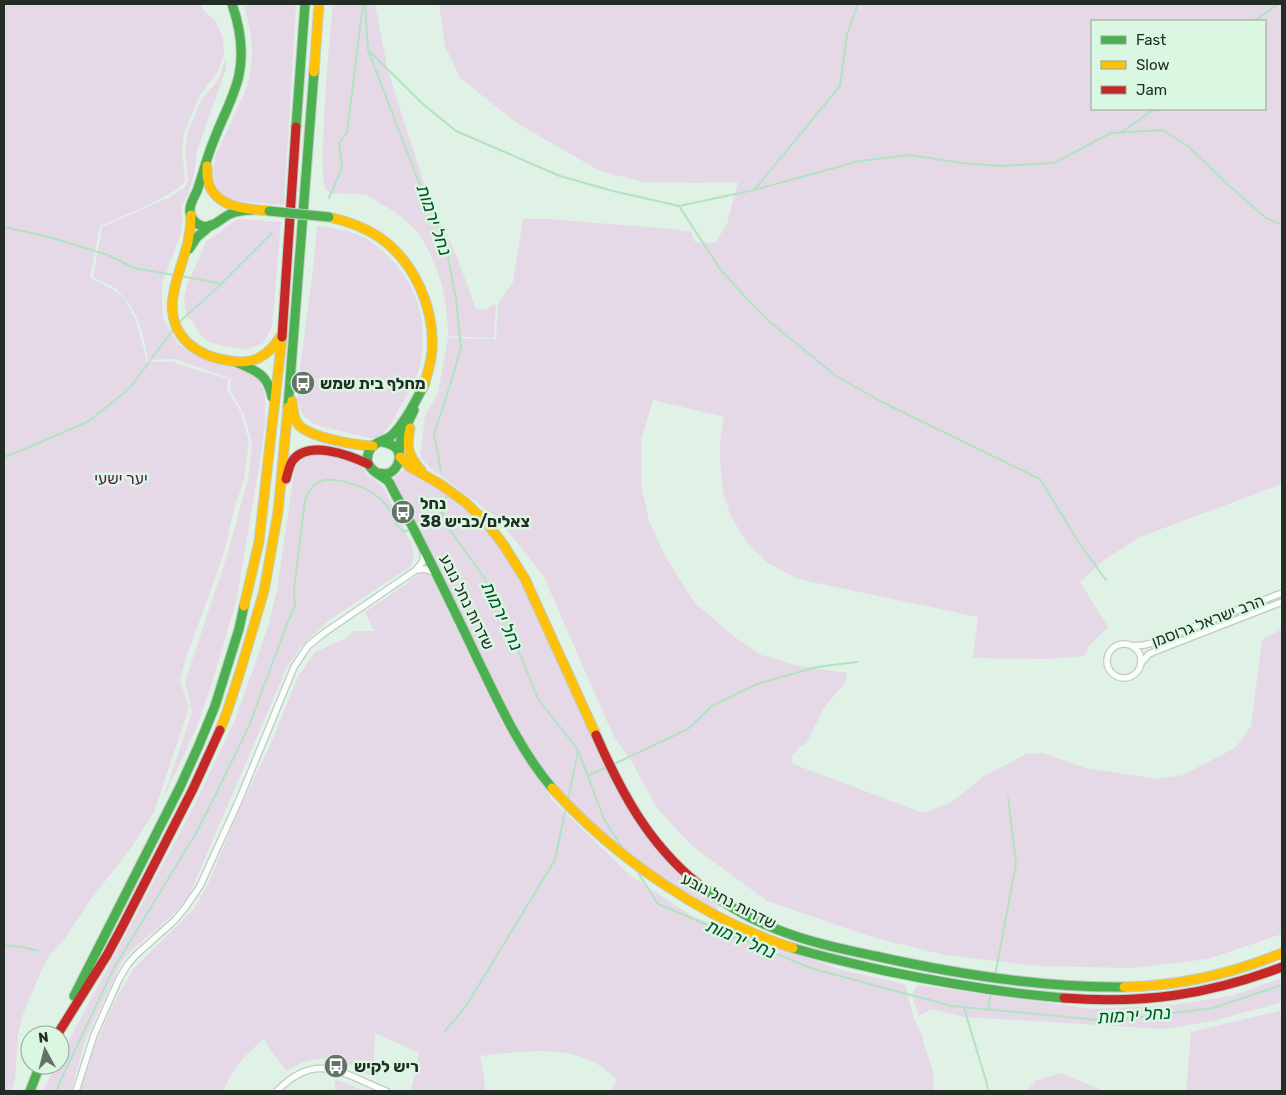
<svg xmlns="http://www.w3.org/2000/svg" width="1286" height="1095" font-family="Rubik,'Noto Sans Hebrew',sans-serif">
	<rect width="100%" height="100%" fill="#e0f1e5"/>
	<g fill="#e6d9e7" fill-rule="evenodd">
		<path d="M 4,4 L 201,4 L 205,12 L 216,21 L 223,39 L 224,55 L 217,73 L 200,95 L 185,130 L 182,148 L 185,181 C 177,195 118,218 100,226 L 90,278 L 114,290 L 124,298 L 117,289 L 93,277 L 102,227 L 170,197 L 184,188 L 188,182 L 185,150 L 187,135 L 201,100 L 218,80 L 226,59 L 226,69 L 197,151 L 194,174 L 188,194 L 181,208 L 183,218 L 181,233 L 162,283 L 162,296 L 163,318 L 178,344 L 192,353 L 217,364 L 247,371 L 258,376 L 265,394 L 265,422 L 261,456 L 236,602 L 212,683 L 196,729 L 163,799 L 192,712 L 185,681 L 227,556 L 248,479 L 252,443 L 244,415 L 230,389 L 231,379 L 175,359 L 148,360 C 144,339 140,315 124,298 L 136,321 L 147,362 L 174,362 L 180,365 L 228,379 L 227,389 L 241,413 L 249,442 L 244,479 L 235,506 L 223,556 L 185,661 L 180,680 L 189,708 L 154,812 L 133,845 L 89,902 L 63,941 L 48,957 L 41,971 L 22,1017 L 18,1034 L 15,1078 L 12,1091 L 4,1091 Z"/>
		<path d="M 243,4 L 296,4 L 284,205 L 227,200 L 218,192 L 215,182 L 213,170 L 216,155 L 248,85 L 252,57 L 251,35 L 246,12 Z"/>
		<path d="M 333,4 L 375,4 L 388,71 L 429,199 L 456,254 L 476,309 L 486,310 L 496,303 L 494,338 L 448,336 C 448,301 439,264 420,236 C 413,225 396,212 385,206 C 379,203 372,197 366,195 C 356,192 332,197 325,189 C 318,179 330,26 333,4 Z"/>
		<path d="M 439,4 L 1282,4 L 1282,484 L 1140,537 L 1104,560 L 1080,582 L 1108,627 L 1089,646 L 1084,656 L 1049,659 L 973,658 L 978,617 L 798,579 L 768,563 L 748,544 L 731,517 L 723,493 L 720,461 L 720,442 L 724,417 L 653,400 L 641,440 L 641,484 L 649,521 L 666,558 L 695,603 L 736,638 L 761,655 L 799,666 L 847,673 L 845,683 L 825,706 L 807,742 L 798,749 L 792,756 L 793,764 L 923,813 L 952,802 L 984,776 L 1026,754 L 1042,753 L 1085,768 L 1158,779 L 1183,775 L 1235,748 L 1251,726 L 1262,640 L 1282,629 L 1282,934 L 1208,959 L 1131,968 L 1038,966 L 945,955 L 875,938 L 767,901 L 691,845 L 657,808 L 633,764 L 613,735 L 543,575 L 496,517 L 431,469 L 420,457 L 425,416 L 438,393 L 448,338 L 496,339 L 498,304 L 513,282 L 523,219 L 548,219 L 671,229 L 691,232 L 695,242 L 715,243 L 727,224 L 738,182 L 696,183 L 643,182 L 598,170 L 517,123 L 460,78 L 445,46 ZM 1092,21 L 1265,21 L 1265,109 L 1092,109 Z"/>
		<path d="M 239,219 L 281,222 L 272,327 L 263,343 L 245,350 L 219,345 L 209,342 L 199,333 L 192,320 L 187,319 L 184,298 L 187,285 L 207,240 L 219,233 L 232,222 Z"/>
		<path d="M 317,226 C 332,227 347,230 361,236 C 368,239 374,244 380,249 C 415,276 430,322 420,365 C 416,381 408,395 399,409 C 393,419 387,435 375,438 C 368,439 330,428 320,426 C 298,418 297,405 298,384 L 314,261 Z"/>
		<path d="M 308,454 L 345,458 L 363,468 L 367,475 L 378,482 L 384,489 L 412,545 L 414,557 L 411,566 L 328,621 L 300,648 L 287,667 L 188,898 L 167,920 L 131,951 L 122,962 L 86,1038 L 71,1091 L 43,1091 L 56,1065 L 60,1065 L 60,1057 L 194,806 L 235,720 L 269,624 L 277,590 L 294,473 L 298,464 Z"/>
		<path d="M 407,467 L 445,490 L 483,524 L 512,560 L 622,800 L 639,826 L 692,885 L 720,906 L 717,907 L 718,911 L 659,877 L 598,828 L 573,805 L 557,787 L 535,757 L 512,718 L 440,571 L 391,481 Z"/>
		<path d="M 419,573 L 428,574 L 431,577 L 505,728 L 553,801 L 630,875 L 693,917 L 842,970 L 905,984 L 914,1019 L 920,1030 L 933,1072 L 934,1091 L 611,1091 L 617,1079 C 612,1075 607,1071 602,1067 C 567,1043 519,1052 480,1056 L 484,1073 L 485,1091 L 414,1091 L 411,1090 L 416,1069 L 419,1053 L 375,1033 L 373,1077 C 362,1071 349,1063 337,1060 C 320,1056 301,1061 287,1071 L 272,1052 L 264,1039 C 244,1055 234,1068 223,1091 L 80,1091 L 92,1053 L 114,1002 L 134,968 L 194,909 L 208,884 L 240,808 L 273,739 L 297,678 L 315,652 L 345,639 L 353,631 L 374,631 L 365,612 L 406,584 Z"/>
		<path d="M 1282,978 L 1282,1002 L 1213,1021 L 1164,1029 L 964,1017 L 931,1009 L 919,1016 L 912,996 L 917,985 L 1093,1009 L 1172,1005 L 1231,996 Z"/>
		<path d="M 1282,1010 L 1282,1091 L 1186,1091 L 1191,1032 Z"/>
		<path d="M 1061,1073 L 1102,1090 L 1104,1091 L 1026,1091 L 1037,1080 Z"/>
		<path d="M 335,1080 L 344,1082 L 363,1091 L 335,1091 Z"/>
	</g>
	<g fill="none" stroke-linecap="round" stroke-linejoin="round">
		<g stroke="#b0e4c1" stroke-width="2">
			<path d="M 365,4 L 368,50 L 416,175 L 445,241 L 456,299 L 461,347 L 451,382 L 434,434 L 441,471"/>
			<path d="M 1254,21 L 1278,4"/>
			<path d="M 368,50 L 424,105 L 456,131 L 560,176 L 613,191 L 679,206 L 754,190 L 859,161 L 910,155 L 962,163 L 1000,166 L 1054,163 L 1111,133 L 1162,130 L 1188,146 L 1225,182 L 1266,218 L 1282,225"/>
			<path d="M 1120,133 L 1155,109"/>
			<path d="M 755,189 L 840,86 L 847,35 L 858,4"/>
			<path d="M 329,198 L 342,168 L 339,143 L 347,133 L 363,4"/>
			<path d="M 679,206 L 720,269 L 747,299 L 770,322 L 836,376 L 882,402 L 1040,479 L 1079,543 L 1106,580"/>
			<path d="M 4,227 L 49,237 L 108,255 L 134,268 L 174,275"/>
			<path d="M 181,276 L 222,284"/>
			<path d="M 179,322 L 216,289 L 272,233"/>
			<path d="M 4,457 L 34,445 L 89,421 L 129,389 L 173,330"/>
			<path d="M 446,497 L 442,519 L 483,576 L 501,607 L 538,699 L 578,750 L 604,819 L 623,849"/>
			<path d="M 419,526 L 443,512"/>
			<path d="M 612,765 L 688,729 L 712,706 L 757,684 L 817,667 L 857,662"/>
			<path d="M 589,775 L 607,767"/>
			<path d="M 568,800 L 578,751"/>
			<path d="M 635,868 L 658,904 L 810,968 L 952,1006 L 1109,1021 L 1213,1008 L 1282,985"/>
			<path d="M 4,945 L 22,947 L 38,951"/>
			<path d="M 995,976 L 1016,864 L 1008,798"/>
			<path d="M 964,1008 L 987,1084 L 988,1091"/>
			<path d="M 988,1010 L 991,993"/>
			<path d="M 445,1031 L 466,1006 L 555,860 L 566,807"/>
			<path d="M 57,1091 L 58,1086 L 114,968 L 196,833 L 214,798 L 249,726 L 287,624 L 295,606 L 294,590 L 305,500 C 308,493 311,486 319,482 C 334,475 366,487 378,497 C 383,501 388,506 391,512 C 395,520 397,531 407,531"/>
		</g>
		<g stroke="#bfccc3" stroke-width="8">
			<g id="street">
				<path d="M 416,570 L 425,569 L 435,573"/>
				<circle cx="1124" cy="661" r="17"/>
				<path d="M 1132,646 L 1144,645 L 1152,643 L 1282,593"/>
				<path d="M 1141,663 L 1149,654 L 1156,651 L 1282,602"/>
				<path d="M 76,1091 L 94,1035 L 119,979 L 128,964 L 136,955 L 175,920 L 185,908 L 200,886 L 240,798 L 294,667 L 308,646 L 324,633 L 416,570 L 423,561 L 424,550"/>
				<path d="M 277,1091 C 316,1050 343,1074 386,1091"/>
			</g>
		</g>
		<g stroke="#bfccc3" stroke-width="11">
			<g id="fast">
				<path d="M 232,4 C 240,27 244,51 239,75 C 234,98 222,118 214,140 C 207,156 203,174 197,191 C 194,197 189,205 190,212 C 191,219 196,224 202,226 C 213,229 221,218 230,214 C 237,211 244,210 252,210"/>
				<path d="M 296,127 L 305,4"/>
				<path d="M 189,249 L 197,237 L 211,225"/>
				<path d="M 238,363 C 257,371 268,375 272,397"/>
				<path d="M 425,383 C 417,399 404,425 391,436 C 385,441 376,441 371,448 C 368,452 367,458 368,463 C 372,473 382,475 388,481 C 389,482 392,487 392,488 C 422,543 449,599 476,656 C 498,701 519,749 552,788"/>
				<path d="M 288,407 L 314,72"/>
				<path d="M 399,452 L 401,437 L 414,410"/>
				<path d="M 377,473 C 380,473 382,474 385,474 C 396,473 403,459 397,449 C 393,444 388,443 383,442"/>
				<path d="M 697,883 C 721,902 747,918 776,929 C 808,942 842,949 875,956 C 956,974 1041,988 1124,987"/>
				<path d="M 793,948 C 823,957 854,964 886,971 C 944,983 1004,993 1064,998"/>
				<path d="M 74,996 L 180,787 L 199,745 L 215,706 L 239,629 L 244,606"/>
				<path d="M 30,1091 L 40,1065"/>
			</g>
		</g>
		<g stroke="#bfccc3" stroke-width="11">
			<g id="slow">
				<path d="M 314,72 L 319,4"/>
				<path d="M 207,166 C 207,174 207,182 211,189 C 222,209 250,209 269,211"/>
				<path d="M 191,215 C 191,224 190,233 188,242 C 180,275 157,314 188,343 C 199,353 215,359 230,361 C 254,365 268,356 281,336"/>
				<path d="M 329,217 C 347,221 364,227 379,237 C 414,261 435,308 432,351 C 431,364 427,376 423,388"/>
				<path d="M 292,401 C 293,408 293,418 298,424 C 309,438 356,445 373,446"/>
				<path d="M 410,428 C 406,447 408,456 421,470"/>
				<path d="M 400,457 L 410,467 L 440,484 L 465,502 L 485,521 L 503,544 L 525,579 L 596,735"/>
				<path d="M 244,606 L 259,542 L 282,337"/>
				<path d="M 220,730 L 227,712 L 240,672 L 264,591 L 278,512 L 288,407"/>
				<path d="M 552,788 C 613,856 704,920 793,948"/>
				<path d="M 1124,987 C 1179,986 1231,974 1282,953"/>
			</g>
		</g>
		<g stroke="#bfccc3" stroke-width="11">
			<g id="jam">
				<path d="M 282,337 L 296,127"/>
				<path d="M 286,479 C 288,473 289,465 293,460 C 309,440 349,455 368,464"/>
				<path d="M 596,735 C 621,792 648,843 697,883"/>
				<path d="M 1064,998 C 1143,1004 1208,995 1282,967"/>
				<path d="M 57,1035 L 107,955 L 122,927 L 193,789 L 220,730"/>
			</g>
		</g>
		<use href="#street" stroke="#fafdfb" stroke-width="5.5"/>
		<use href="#fast" stroke="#4caf50" stroke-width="9"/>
		<use href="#slow" stroke="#ffc107" stroke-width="9"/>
		<use href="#jam" stroke="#c62828" stroke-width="9"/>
		<g stroke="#bfccc3" stroke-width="11" stroke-linecap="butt">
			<path id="fast-bridge" d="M 269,211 L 329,217"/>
		</g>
		<use href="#fast-bridge" stroke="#4caf50" stroke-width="9"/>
	</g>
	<defs>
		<g id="bus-disc" transform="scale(1.25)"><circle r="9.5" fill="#647268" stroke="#daf7e2"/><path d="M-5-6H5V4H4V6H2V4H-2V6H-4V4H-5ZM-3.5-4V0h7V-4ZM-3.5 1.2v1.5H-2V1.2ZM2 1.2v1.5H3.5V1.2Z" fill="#fff"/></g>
	</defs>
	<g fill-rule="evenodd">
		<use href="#bus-disc" x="303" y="383"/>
		<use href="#bus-disc" x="403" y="512"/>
		<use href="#bus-disc" x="336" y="1066"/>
	</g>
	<g text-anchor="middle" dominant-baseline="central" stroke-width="5" stroke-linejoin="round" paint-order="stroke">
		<g font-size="16" font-weight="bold" fill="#222d25" stroke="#daf7e2" text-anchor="start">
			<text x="320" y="383">מחלף בית שמש</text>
			<text x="420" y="503">נחל<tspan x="420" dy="18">צאלים/כביש 38</tspan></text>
			<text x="354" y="1066">ריש לקיש</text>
		</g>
		<g font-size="16" fill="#541654" stroke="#daf7e2">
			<text x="121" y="478">יער ישעי</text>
		</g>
		<g font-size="16" fill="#222d25" stroke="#daf7e2">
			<text transform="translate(467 602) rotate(64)">שדרות נחל נובע</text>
			<text transform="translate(1208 621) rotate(-21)">הרב ישראל גרוסמן</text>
			<text transform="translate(729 901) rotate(27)">שדרות נחל נובע</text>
		</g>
		<g font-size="18" font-style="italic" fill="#00542c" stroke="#daf7e2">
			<text transform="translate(434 220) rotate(71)">נחל ירמות</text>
			<text transform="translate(502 616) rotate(65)">נחל ירמות</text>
			<text transform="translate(741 939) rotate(23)">נחל ירמות</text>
			<text transform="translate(1134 1015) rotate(-4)">נחל ירמות</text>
		</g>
	</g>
	<rect width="1286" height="1095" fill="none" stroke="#222d25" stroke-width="10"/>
	<rect x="1091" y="20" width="175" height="90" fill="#daf7e2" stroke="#90a696"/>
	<rect x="1101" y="36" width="25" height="8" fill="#4caf50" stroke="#90a696"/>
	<text x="1136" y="45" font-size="15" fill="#222d25">Fast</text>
	<rect x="1101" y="61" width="25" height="8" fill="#ffc107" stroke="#90a696"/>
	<text x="1136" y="70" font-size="15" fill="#222d25">Slow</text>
	<rect x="1101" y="86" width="25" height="8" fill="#c62828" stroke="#90a696"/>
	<text x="1136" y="95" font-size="15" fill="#222d25">Jam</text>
	<g transform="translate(45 1050) rotate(353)"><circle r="24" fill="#daf7e2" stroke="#90a696"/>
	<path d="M0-4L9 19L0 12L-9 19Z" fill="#647268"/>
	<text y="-8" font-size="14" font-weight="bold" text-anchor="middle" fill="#222d25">N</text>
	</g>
</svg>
